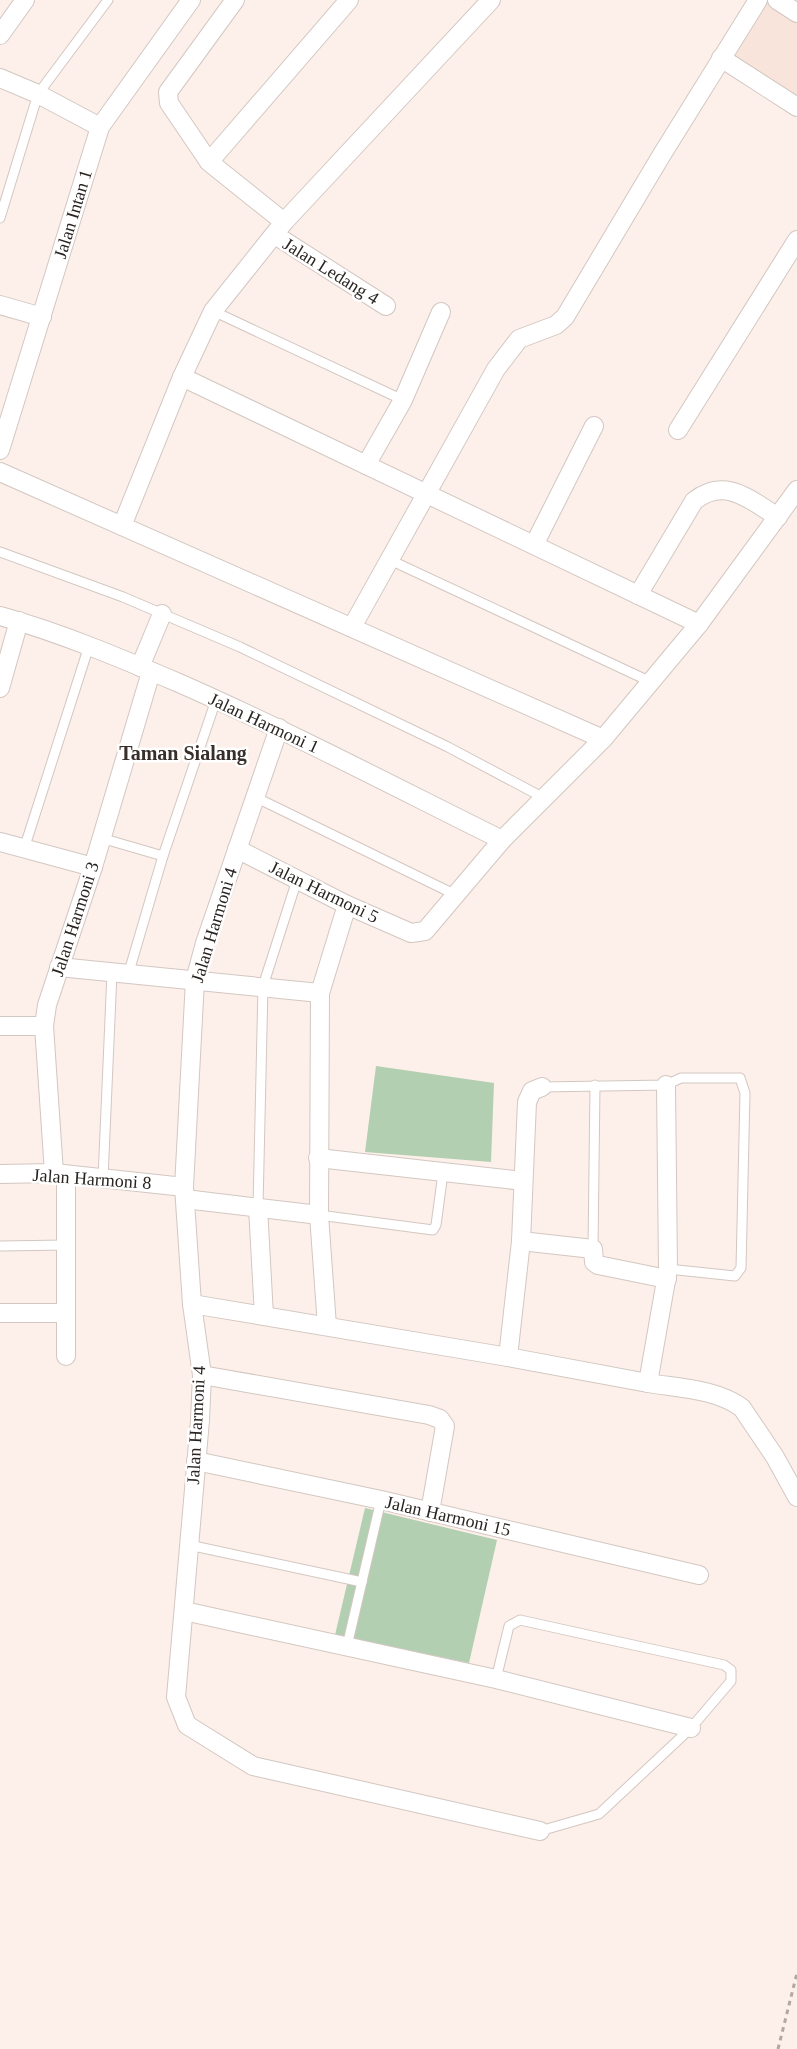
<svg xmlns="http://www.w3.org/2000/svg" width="797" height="2049" font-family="Georgia,serif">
	<rect width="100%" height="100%" fill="#fdf0ea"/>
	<path fill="#f8e4da" d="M 752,0 L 786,0 L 797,7 L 797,114 L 713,60 Z"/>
	<g fill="#b2cfb1">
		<path d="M 376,1066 L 494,1083 L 491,1162 L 365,1152 Z"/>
		<path d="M 365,1508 L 497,1540 L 469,1663 L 335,1635 Z"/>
	</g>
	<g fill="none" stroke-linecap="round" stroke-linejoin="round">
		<g stroke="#d3c7c1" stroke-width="11">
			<g id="service">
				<path d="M 0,218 L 38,94 L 108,0"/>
				<path d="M 213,311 L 403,400"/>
				<path d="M 0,552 L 123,597 L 240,647 L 448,747 L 544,798"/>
				<path d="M 390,560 L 651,682"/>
				<path d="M 255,797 L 456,895"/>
				<path d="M 101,838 L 163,856"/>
				<path d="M 24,849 L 89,646"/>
				<path d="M 128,975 L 163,856 L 216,700"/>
				<path d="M 542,1087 L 666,1085 L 681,1078 L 740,1078 L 745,1093 L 741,1268 L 735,1276 L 668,1269"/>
				<path d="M 103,1178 L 112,973"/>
				<path d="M 258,1207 L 263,986 L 297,880"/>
				<path d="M 319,1215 L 433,1230 L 436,1225 L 443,1173"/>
				<path d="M 0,1246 L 66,1245"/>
				<path d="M 593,1249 L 595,1085"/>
				<path d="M 189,1545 L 362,1582"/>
				<path d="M 347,1646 L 381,1500"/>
				<path d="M 496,1679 L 509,1626 L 520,1620 L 724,1665 L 731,1670 L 731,1681 L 691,1728 L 599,1814 L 540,1831"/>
			</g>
		</g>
		<g stroke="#d3c7c1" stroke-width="20">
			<g id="minor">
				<path d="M 777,0 L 797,13"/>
				<path d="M 0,35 L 25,0"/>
				<path d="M 721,58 L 797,107"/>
				<path d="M 0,78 L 38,94 L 100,127"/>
				<path d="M 209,162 L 169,103 L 168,92 L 235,0"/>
				<path d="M 284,222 L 209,162 L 349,0"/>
				<path d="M 275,235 L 386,306"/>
				<path d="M 0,305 L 42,317"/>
				<path d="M 182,377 L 699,624"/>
				<path d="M 678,430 L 797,240"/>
				<path d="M 0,450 L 100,127 L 191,0"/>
				<path d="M 366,465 L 403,400 L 441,312"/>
				<path d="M 0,472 L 603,739"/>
				<path d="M 122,526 L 182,377 L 213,311 L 284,222 L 491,0"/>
				<path d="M 534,545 L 594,426"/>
				<path d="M 638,595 L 694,501 C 725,476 750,500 778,517"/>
				<path d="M 0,616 C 61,633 120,658 179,683 C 288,731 395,787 502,840"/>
				<path d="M 352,627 L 496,369 L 519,339 L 556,325 L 565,317 L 661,156 L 758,0"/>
				<path d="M 140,667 L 162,614"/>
				<path d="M 0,688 L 19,621"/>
				<path d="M 279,728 L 205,943 L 195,980 L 184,1187 L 192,1304 L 202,1375 L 200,1420 L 176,1697 L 187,1725 L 253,1766 L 540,1831"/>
				<path d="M 0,842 L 93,867"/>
				<path d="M 237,849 L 347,905 L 411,933 L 425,931 L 502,840 L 603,739 L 699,624 L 797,490"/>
				<path d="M 59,967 L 320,993"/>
				<path d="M 0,1026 L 44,1026"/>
				<path d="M 318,1158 L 523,1181"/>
				<path d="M 54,1173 L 44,1026 L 47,1005 L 93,867 L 151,672"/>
				<path d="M 0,1174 L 54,1173 L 184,1187"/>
				<path d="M 185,1199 L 319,1215"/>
				<path d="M 258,1207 L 264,1316"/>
				<path d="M 521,1241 L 593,1249 L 594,1262 L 598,1265 L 667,1279"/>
				<path d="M 192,1304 L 508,1357 L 648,1383 L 668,1269 L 666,1085"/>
				<path d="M 0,1313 L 66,1313"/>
				<path d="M 327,1326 L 319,1215 L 320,993 L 347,905"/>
				<path d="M 66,1356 L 66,1175"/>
				<path d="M 508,1357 L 521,1241 L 527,1102 L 532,1091 L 542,1087"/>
				<path d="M 202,1375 L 429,1415 L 440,1419 L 445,1426 L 430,1512"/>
				<path d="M 648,1383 C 678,1388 717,1389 742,1408 L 775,1457 L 797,1497"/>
				<path d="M 196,1461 L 381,1500 L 699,1575"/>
				<path d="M 184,1611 L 496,1679 L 691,1728"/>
			</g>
		</g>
		<path stroke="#b2a8a3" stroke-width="3" stroke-dasharray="4.5 4.5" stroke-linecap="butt" d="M 778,2049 L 797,1973"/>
		<use href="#service" stroke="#fff" stroke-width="9"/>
		<use href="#minor" stroke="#fff" stroke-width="18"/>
	</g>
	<g text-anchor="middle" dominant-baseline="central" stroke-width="5" stroke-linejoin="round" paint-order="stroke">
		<g font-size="18" fill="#292422" stroke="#fff">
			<text transform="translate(73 214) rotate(-73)">Jalan Intan 1</text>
			<text transform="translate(331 271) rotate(32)">Jalan Ledang 4</text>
			<text transform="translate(264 723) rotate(25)">Jalan Harmoni 1</text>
			<text transform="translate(324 892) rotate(26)">Jalan Harmoni 5</text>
			<text transform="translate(75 919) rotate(-72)">Jalan Harmoni 3</text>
			<text transform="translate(214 925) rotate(-73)">Jalan Harmoni 4</text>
			<text transform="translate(92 1179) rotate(4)">Jalan Harmoni 8</text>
			<text transform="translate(196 1425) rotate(-87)">Jalan Harmoni 4</text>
			<text transform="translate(448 1516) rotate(13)">Jalan Harmoni 15</text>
		</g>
		<g font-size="20" font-weight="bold" fill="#382f2b" stroke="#fff">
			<text x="183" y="753">Taman Sialang</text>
		</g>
	</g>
</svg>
